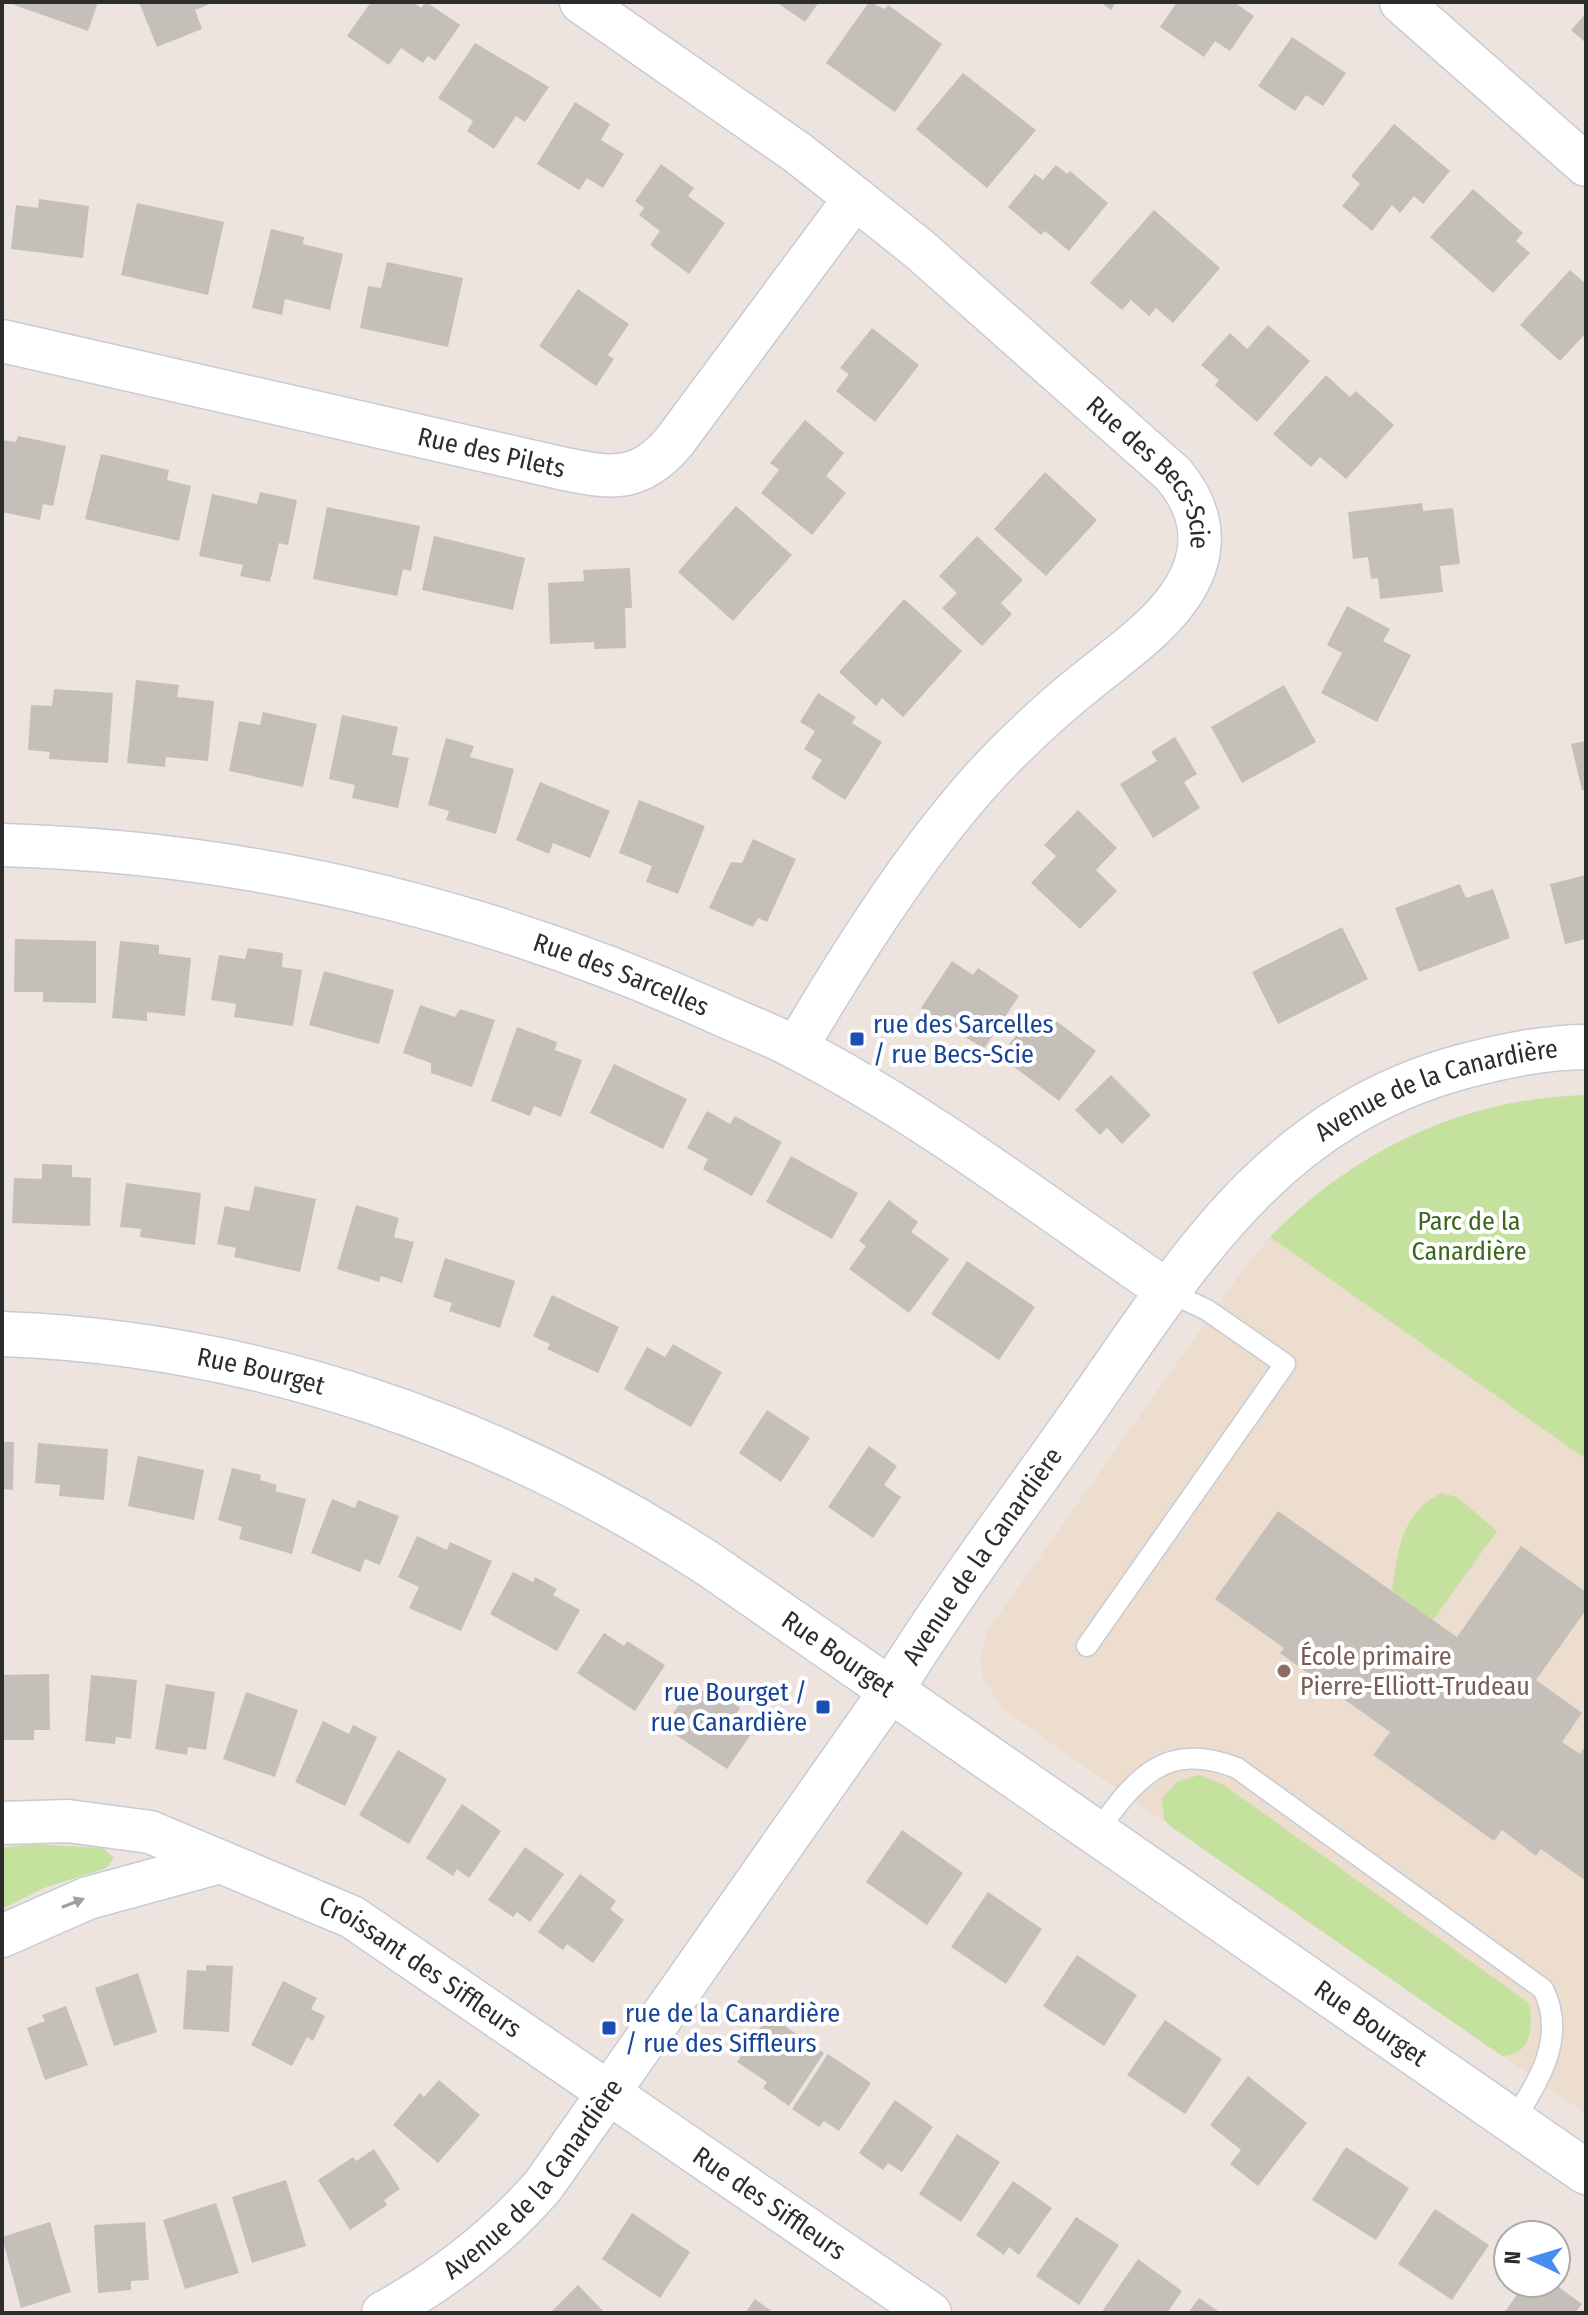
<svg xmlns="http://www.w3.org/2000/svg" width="1588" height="2315" font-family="'Fira Sans Condensed',sans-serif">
	<rect width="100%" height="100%" fill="#ede3df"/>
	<path fill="#edddcf" d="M 1270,1237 L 1586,1459 L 1586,2114 L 1035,1732 L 1002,1708 L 984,1680 L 980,1661 L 988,1630 L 1244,1268 Z"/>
	<g fill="#c4e19e">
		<path d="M 1586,1095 L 1586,1459 L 1270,1237 C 1354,1150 1465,1098 1586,1095 Z"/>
		<path d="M 1441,1493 L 1457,1497 L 1497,1531 L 1433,1620 L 1392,1591 C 1398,1549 1401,1514 1441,1493 Z"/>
		<path d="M 1200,1775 L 1224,1785 L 1529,2003 C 1534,2026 1531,2056 1502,2056 L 1170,1826 L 1164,1819 L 1162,1798 L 1178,1781 Z"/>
		<path d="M 31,1844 L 103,1848 L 114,1858 L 106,1868 L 44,1888 L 2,1909 L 2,1848 Z"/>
	</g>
	<g fill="#c5bfba">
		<path d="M 6,2 L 98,2 L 88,31 Z"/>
		<path d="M 139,2 L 215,2 L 195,10 L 202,29 L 157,47 Z"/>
		<path d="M 371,2 L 413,2 L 421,8 L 426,2 L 460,25 L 435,61 L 428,56 L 423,63 L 401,48 L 389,65 L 347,36 Z"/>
		<path d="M 776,2 L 819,2 L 805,22 Z"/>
		<path d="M 869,2 L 885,9 L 888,5 L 942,44 L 895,112 L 826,63 Z"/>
		<path d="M 1100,2 L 1116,2 L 1111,10 Z"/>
		<path d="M 1177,2 L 1234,2 L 1254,16 L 1230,51 L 1215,41 L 1204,57 L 1160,27 Z"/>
		<path d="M 1586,13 L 1586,43 L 1571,30 Z"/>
		<path d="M 1292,37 L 1346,73 L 1323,106 L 1306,95 L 1295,111 L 1258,86 Z"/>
		<path d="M 475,43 L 549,87 L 525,122 L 516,116 L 494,149 L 467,131 L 473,121 L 438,98 Z"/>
		<path d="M 963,73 L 1036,130 L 987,188 L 916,129 Z"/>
		<path d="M 575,102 L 610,124 L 601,140 L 624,154 L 603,188 L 587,178 L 579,190 L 537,164 Z"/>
		<path d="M 1394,124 L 1450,171 L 1423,204 L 1414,196 L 1400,213 L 1392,205 L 1372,231 L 1342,206 L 1360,184 L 1351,176 Z"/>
		<path d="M 661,164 L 694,188 L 688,196 L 725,223 L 689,274 L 650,245 L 660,231 L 639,215 L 644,208 L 635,201 Z"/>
		<path d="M 1056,165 L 1067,174 L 1070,171 L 1108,203 L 1069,251 L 1045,231 L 1041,235 L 1008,207 L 1035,174 L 1043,180 Z"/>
		<path d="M 1473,189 L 1523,233 L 1516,241 L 1530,253 L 1493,293 L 1430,237 Z"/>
		<path d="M 39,199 L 89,206 L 83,258 L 11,249 L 16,205 L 38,208 Z"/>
		<path d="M 137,203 L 224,222 L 208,295 L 121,275 Z"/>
		<path d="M 1154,210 L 1220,268 L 1173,323 L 1156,308 L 1149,316 L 1131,300 L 1122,310 L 1090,283 Z"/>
		<path d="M 271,229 L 304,237 L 303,244 L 343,254 L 330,310 L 285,299 L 282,315 L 252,308 Z"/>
		<path d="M 387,262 L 463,278 L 448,347 L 360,328 L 368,286 L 381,288 Z"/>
		<path d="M 1570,270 L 1586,284 L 1586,333 L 1560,361 L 1520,325 Z"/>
		<path d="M 578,289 L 629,324 L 608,355 L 614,359 L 596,386 L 539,346 Z"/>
		<path d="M 1268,325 L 1310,361 L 1257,422 L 1215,385 L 1219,380 L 1201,365 L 1230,333 L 1247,349 Z"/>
		<path d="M 872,328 L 919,365 L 875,422 L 836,391 L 849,374 L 840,368 Z"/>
		<path d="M 1326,375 L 1350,397 L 1356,391 L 1394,425 L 1346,479 L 1320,457 L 1311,467 L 1273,434 Z"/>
		<path d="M 805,420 L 844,453 L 826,476 L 846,493 L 812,535 L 761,493 L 779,470 L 770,463 Z"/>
		<path d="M 18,436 L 66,446 L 53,506 L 43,504 L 40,520 L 2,512 L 2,440 L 16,442 Z"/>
		<path d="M 101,454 L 169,470 L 167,480 L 191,486 L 179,541 L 85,519 Z"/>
		<path d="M 1045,472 L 1097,520 L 1046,576 L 994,529 Z"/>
		<path d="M 260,492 L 297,500 L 288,545 L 279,543 L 270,582 L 240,576 L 243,565 L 199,556 L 212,494 L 257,504 Z"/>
		<path d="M 1422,503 L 1423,511 L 1453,508 L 1460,564 L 1440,566 L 1443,592 L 1380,599 L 1378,578 L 1371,579 L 1368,557 L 1353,559 L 1348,512 Z"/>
		<path d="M 736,506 L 792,555 L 733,621 L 678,572 Z"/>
		<path d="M 327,507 L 420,526 L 411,571 L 403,569 L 397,596 L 313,579 Z"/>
		<path d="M 434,536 L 525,558 L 513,610 L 422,590 Z"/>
		<path d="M 977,536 L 1023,580 L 1001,603 L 1012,614 L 982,646 L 942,608 L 957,593 L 939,576 Z"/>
		<path d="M 630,568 L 632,608 L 625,608 L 626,648 L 594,649 L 594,642 L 550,644 L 548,583 L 584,581 L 583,570 Z"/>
		<path d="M 904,599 L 962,651 L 903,717 L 882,698 L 876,706 L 839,672 Z"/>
		<path d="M 1347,606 L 1390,629 L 1383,641 L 1411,655 L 1377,722 L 1321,693 L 1342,653 L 1327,645 Z"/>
		<path d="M 136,680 L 179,685 L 177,697 L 214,701 L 208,761 L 166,757 L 165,767 L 127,763 Z"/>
		<path d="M 1284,685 L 1316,742 L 1242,783 L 1211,727 Z"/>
		<path d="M 54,689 L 113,693 L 108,763 L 49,759 L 50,752 L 28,750 L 31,705 L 52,706 Z"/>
		<path d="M 818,693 L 856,717 L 852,723 L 882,742 L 845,800 L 811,778 L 822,760 L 804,749 L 815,731 L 800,722 Z"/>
		<path d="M 263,712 L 317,724 L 303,787 L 229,771 L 239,721 L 260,725 Z"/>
		<path d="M 342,715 L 398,727 L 392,755 L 409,758 L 398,808 L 352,798 L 355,785 L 329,779 Z"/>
		<path d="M 1175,737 L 1197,774 L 1184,782 L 1200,808 L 1153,838 L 1120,784 L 1157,761 L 1151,752 Z"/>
		<path d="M 446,738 L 474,746 L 470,757 L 514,769 L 496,834 L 446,820 L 449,811 L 428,805 Z"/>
		<path d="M 1586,741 L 1586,790 L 1582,790 L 1571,744 Z"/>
		<path d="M 540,782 L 610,811 L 590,858 L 553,843 L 549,854 L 516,840 Z"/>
		<path d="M 639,800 L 705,826 L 678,894 L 646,882 L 652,866 L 619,853 Z"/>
		<path d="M 1078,810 L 1117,848 L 1096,870 L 1117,891 L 1080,929 L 1031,883 L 1056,856 L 1044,845 Z"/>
		<path d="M 753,839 L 796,859 L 767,922 L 758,918 L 753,927 L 709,908 L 731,862 L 742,863 Z"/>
		<path d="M 1586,875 L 1586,939 L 1565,944 L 1550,884 Z"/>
		<path d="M 1460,884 L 1466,898 L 1493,889 L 1510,938 L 1419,972 L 1395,908 Z"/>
		<path d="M 1342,927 L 1368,979 L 1278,1024 L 1252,972 Z"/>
		<path d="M 15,939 L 96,941 L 96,1003 L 43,1002 L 43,992 L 14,992 Z"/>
		<path d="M 120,941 L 159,945 L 159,954 L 191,958 L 185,1016 L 147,1012 L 147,1021 L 112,1018 Z"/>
		<path d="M 248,948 L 283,953 L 282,967 L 302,970 L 293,1026 L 234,1017 L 236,1004 L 211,1000 L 219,955 L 245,959 Z"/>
		<path d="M 952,961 L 973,975 L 978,968 L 1019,996 L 984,1049 L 921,1008 Z"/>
		<path d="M 324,971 L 394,990 L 379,1044 L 309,1025 Z"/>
		<path d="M 420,1005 L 455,1017 L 460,1009 L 495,1020 L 472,1087 L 431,1073 L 431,1063 L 403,1053 Z"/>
		<path d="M 1029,1019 L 1046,1032 L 1055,1020 L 1096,1051 L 1059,1101 L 1000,1056 Z"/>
		<path d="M 517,1027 L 557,1042 L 555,1050 L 582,1060 L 561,1117 L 534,1106 L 530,1116 L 491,1101 Z"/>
		<path d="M 614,1064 L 687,1099 L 663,1149 L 590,1113 Z"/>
		<path d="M 1111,1075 L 1151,1115 L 1122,1144 L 1107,1128 L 1100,1135 L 1075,1110 Z"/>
		<path d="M 707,1111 L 730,1124 L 735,1116 L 782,1142 L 752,1196 L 703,1169 L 708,1159 L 687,1148 Z"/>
		<path d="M 791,1156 L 858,1193 L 832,1239 L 766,1202 Z"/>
		<path d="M 42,1164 L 72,1165 L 72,1177 L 91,1178 L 90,1226 L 12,1223 L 14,1178 L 42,1179 Z"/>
		<path d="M 126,1183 L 201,1193 L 195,1245 L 140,1237 L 141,1229 L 120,1227 Z"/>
		<path d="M 255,1186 L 316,1199 L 300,1272 L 234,1257 L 236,1248 L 217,1244 L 225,1206 L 249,1211 Z"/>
		<path d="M 889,1200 L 918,1222 L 911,1232 L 949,1259 L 909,1313 L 849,1269 L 866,1246 L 859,1241 Z"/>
		<path d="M 356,1205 L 399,1218 L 394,1237 L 414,1242 L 402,1283 L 381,1276 L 379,1282 L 337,1269 Z"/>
		<path d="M 445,1258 L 515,1281 L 500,1328 L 449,1311 L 452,1303 L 433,1297 Z"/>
		<path d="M 967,1261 L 1035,1307 L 999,1360 L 931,1314 Z"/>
		<path d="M 552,1295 L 619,1327 L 598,1373 L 547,1349 L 550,1344 L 533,1336 Z"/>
		<path d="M 673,1344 L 722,1372 L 691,1427 L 624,1389 L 647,1347 L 665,1357 Z"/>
		<path d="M 767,1410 L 810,1438 L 781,1482 L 739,1453 Z"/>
		<path d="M 2,1442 L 14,1442 L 13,1490 L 2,1489 Z"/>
		<path d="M 38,1443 L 108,1449 L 104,1500 L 59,1496 L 60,1485 L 35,1483 Z"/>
		<path d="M 869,1446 L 897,1466 L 884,1485 L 901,1497 L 873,1538 L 828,1507 Z"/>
		<path d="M 138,1456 L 204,1470 L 194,1520 L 128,1506 Z"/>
		<path d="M 232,1468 L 261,1475 L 260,1480 L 277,1485 L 275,1491 L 306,1499 L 292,1554 L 239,1539 L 242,1527 L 218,1520 Z"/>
		<path d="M 332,1499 L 355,1508 L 358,1500 L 399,1516 L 380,1565 L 365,1559 L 360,1572 L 311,1553 Z"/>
		<path d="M 1278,1511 L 1457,1637 L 1521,1546 L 1586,1592 L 1586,1610 L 1536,1680 L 1582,1713 L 1562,1742 L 1580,1754 L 1586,1745 L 1586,1881 L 1541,1849 L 1536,1856 L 1502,1830 L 1494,1841 L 1373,1755 L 1390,1732 L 1280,1653 L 1284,1648 L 1215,1599 Z"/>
		<path d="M 417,1536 L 447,1550 L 450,1542 L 492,1561 L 461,1631 L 409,1608 L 419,1587 L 398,1577 Z"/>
		<path d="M 513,1572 L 533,1582 L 535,1577 L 557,1589 L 553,1595 L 580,1610 L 557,1651 L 490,1614 Z"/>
		<path d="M 604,1633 L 624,1646 L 627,1641 L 665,1665 L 635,1711 L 577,1673 Z"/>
		<path d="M 49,1674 L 50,1730 L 34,1730 L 34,1740 L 4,1740 L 2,1675 Z"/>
		<path d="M 91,1675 L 137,1680 L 131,1739 L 116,1737 L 115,1744 L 85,1741 Z"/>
		<path d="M 166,1684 L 215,1692 L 206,1750 L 188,1747 L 187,1755 L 155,1749 Z"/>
		<path d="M 693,1684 L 716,1700 L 720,1694 L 740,1708 L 734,1717 L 754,1730 L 727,1769 L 664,1727 Z"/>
		<path d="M 246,1692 L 298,1710 L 275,1777 L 223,1759 Z"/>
		<path d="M 323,1721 L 349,1734 L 353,1725 L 377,1737 L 345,1806 L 295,1782 Z"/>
		<path d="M 398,1750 L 447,1779 L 409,1844 L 359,1815 Z"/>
		<path d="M 462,1804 L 501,1831 L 469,1878 L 457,1869 L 453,1876 L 426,1858 Z"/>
		<path d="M 902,1830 L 963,1873 L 927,1925 L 866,1882 Z"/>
		<path d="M 525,1847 L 564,1874 L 530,1922 L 517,1912 L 513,1917 L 488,1900 Z"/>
		<path d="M 580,1874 L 616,1901 L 610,1909 L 624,1920 L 593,1963 L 567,1944 L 563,1950 L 538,1932 Z"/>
		<path d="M 988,1892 L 1042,1929 L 1006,1984 L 951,1947 Z"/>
		<path d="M 1077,1955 L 1137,1995 L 1104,2046 L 1043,2006 Z"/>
		<path d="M 206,1965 L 233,1966 L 229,2032 L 183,2029 L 187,1970 L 206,1971 Z"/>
		<path d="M 138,1973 L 157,2032 L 114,2046 L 95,1988 Z"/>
		<path d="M 283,1981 L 317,1998 L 311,2009 L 325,2016 L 313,2041 L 307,2037 L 292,2066 L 251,2045 Z"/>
		<path d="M 66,2006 L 88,2065 L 45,2080 L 27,2028 L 45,2021 L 42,2015 Z"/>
		<path d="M 769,2015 L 824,2053 L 789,2106 L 763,2088 L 767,2082 L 737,2062 Z"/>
		<path d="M 1165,2020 L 1222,2059 L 1185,2114 L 1127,2075 Z"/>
		<path d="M 828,2054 L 871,2083 L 839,2131 L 824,2121 L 819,2127 L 792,2109 Z"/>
		<path d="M 1248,2076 L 1307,2123 L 1258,2186 L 1230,2164 L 1241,2150 L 1210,2125 Z"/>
		<path d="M 439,2080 L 480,2115 L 438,2163 L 393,2125 L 420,2093 L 424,2097 Z"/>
		<path d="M 895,2100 L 933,2127 L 902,2172 L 888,2163 L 883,2170 L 859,2153 Z"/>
		<path d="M 957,2134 L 1000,2162 L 961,2222 L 919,2194 Z"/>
		<path d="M 1346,2147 L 1409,2188 L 1376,2240 L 1312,2200 Z"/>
		<path d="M 374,2149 L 400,2189 L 384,2200 L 387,2205 L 350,2230 L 318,2180 L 353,2157 L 356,2161 Z"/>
		<path d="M 286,2180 L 306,2246 L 252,2263 L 232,2197 Z"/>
		<path d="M 1013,2181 L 1052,2208 L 1019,2255 L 1009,2247 L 1004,2255 L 976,2235 Z"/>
		<path d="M 216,2203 L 239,2273 L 185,2289 L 163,2220 Z"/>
		<path d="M 1435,2209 L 1489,2245 L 1452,2300 L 1398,2264 Z"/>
		<path d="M 632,2213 L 690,2252 L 660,2298 L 602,2259 Z"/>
		<path d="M 1076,2217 L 1119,2245 L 1079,2305 L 1036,2276 Z"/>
		<path d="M 50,2222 L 71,2292 L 21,2308 L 2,2237 Z"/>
		<path d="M 145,2222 L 149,2280 L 131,2281 L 131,2290 L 98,2293 L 94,2225 Z"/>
		<path d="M 1138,2259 L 1182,2291 L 1167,2313 L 1101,2313 Z"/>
		<path d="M 1525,2283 L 1553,2283 L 1582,2304 L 1575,2313 L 1504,2313 Z"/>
		<path d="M 578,2285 L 605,2313 L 550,2313 Z"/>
		<path d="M 1199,2298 L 1221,2313 L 1188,2313 Z"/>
		<path d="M 755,2299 L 774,2313 L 745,2313 Z"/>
	</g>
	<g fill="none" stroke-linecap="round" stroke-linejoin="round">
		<g stroke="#c7ccd4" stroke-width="23">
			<g id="lane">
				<path d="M 1087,1646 L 1285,1364 L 1207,1310 L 1169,1292"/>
				<path d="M 1097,1832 C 1136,1778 1165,1740 1237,1768 L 1543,1989 C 1567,2036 1539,2082 1513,2121"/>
			</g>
		</g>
		<g stroke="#c7ccd4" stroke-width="45">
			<g id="street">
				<path id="s1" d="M 581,2 L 798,153 L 855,198 L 919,249 L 1173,474 C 1202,508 1209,546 1186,586 C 1164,625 1120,654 1086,682 C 1057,705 1030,730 1004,756 C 926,835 853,951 796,1048"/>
				<path d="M 1401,2 L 1586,165"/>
				<path id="s2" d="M 2,341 L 565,469 C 613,479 640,482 674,442 L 855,198"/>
				<path id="s3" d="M 2,845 C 251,852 492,911 718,1013 C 744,1025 770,1034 794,1047 C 926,1115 1046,1208 1169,1292"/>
				<path id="s4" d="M 2,1823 L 68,1821 L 150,1832 L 352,1917 L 930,2313"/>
				<path d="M 2,1936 L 88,1898 L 220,1862"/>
				<path id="s5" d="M 383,2313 C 443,2280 498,2237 543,2186 L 891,1690"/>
			</g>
		</g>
		<g stroke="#c7ccd4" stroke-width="47">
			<g id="secondary">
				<path id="s6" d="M 2,1334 C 256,1343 498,1427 710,1565 L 1586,2172"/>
				<path id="s7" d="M 891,1690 C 948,1598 1013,1511 1076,1422 C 1184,1269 1268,1120 1461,1067 C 1502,1056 1544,1047 1586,1047"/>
			</g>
		</g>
		<use href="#lane" stroke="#fff" stroke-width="20"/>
		<use href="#street" stroke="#fff" stroke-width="42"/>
		<use href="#secondary" stroke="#fff" stroke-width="44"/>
	</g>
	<defs><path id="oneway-solid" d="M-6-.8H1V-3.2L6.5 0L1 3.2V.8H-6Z" transform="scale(2)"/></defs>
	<use fill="#a0a0a0" href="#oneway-solid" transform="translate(73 1903) rotate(-21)"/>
	<g fill="#1a4fb4" stroke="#fff" stroke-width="3">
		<rect x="849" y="1031" width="16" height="16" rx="4"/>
		<rect x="815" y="1699" width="16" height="16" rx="4"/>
		<rect x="601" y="2020" width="16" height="16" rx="4"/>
	</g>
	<circle fill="#8d6e63" stroke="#fff" stroke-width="3" cx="1284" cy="1671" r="8"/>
	<g text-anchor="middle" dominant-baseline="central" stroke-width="8" stroke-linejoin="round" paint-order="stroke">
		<g font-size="26" fill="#2c2c2c" stroke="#fff">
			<text stroke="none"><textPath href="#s2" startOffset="502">Rue des Pilets</textPath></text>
			<text stroke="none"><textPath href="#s1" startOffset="744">Rue des Becs-Scie</textPath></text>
			<text stroke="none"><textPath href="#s3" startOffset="636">Rue des Sarcelles</textPath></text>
			<text stroke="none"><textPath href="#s7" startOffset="832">Avenue de la Canardière</textPath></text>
			<text stroke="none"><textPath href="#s6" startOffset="262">Rue Bourget</textPath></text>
			<text stroke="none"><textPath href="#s7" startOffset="162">Avenue de la Canardière</textPath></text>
			<text stroke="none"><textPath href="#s6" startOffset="910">Rue Bourget</textPath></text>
			<text stroke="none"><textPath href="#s4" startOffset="452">Croissant des Siffleurs</textPath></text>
			<text stroke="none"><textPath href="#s6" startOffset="1558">Rue Bourget</textPath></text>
			<text stroke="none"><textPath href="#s5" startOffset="204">Avenue de la Canardière</textPath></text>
			<text stroke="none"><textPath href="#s4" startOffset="874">Rue des Siffleurs</textPath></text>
		</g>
		<g font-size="26" fill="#164399" stroke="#fff" text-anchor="start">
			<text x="873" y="1024">rue des Sarcelles<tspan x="873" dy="30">/ rue Becs-Scie</tspan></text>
			<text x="807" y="1692" text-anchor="end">rue Bourget /<tspan x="807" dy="30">rue Canardière</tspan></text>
			<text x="625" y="2013">rue de la Canardière<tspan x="625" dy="30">/ rue des Siffleurs</tspan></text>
		</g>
		<g font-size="26" fill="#3d671e" stroke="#fff">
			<text x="1469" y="1221">Parc de la<tspan x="1469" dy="30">Canardière</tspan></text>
		</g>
		<g font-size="26" fill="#785e54" stroke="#fff" text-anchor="start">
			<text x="1300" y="1656">École primaire<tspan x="1300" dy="30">Pierre-Elliott-Trudeau</tspan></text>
		</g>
	</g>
	<rect width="1588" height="2315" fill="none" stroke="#2c2c2c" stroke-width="8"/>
	<g transform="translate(1532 2259) rotate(274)"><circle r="38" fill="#ffffff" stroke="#ababab" stroke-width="2"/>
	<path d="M0-6L14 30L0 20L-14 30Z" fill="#468df2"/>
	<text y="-12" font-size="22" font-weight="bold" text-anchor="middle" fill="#2c2c2c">N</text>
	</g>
</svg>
